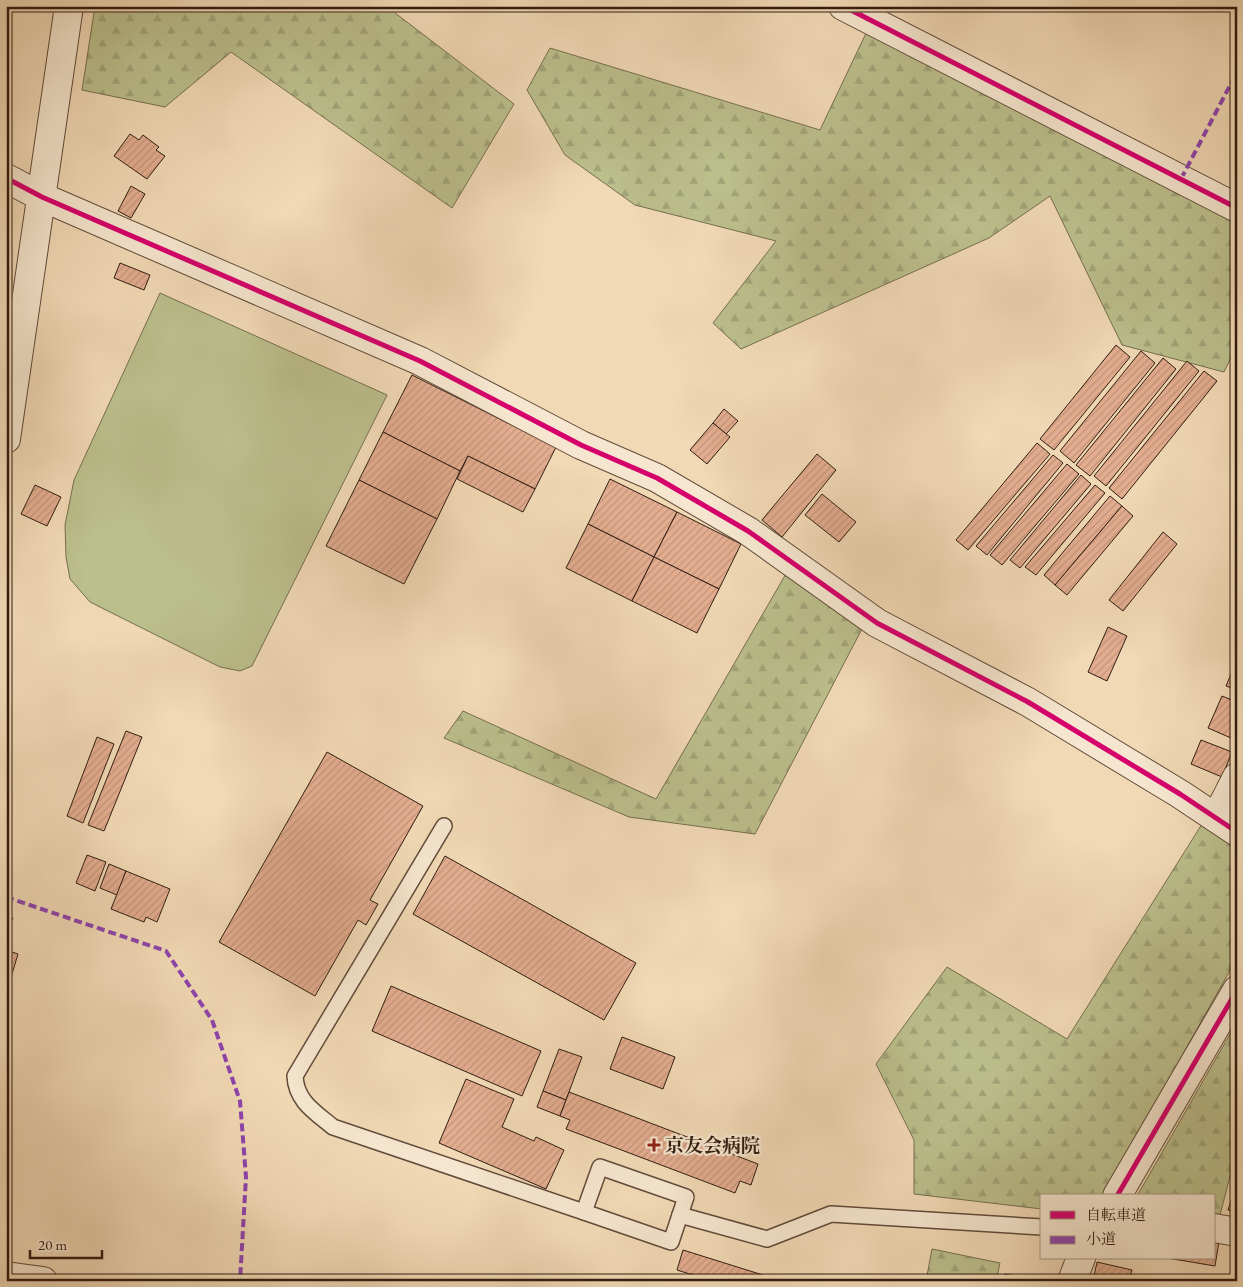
<svg xmlns="http://www.w3.org/2000/svg" width="1243" height="1287" font-family="'EB Garamond','Noto Serif JP',serif">
	<defs>
		<pattern id="forest-firs" width="22" height="20" patternUnits="userSpaceOnUse" patternTransform="scale(1.25)"><rect width="22" height="20" fill="#bbbf8c"/><path d="M5 1l3.5 6h-7zM16 11l3.5 6h-7z" fill="#a1a478"/></pattern>
		<pattern id="building-hatch" width="6" height="6" patternUnits="userSpaceOnUse" patternTransform="scale(1.25)"><rect width="6" height="6" fill="#e3ad8f"/><path d="M-1 1l2-2M0 6l6-6M5 7l2-2" fill="none" stroke="#c3947a"/></pattern>
	</defs>
	<rect width="100%" height="100%" fill="#f1d9b5"/>
	<filter id="stains"><feTurbulence type="fractalNoise" baseFrequency=".004" numOctaves="4"/><feColorMatrix values="0 0 0 0 .2 0 0 0 0 .09 0 0 0 0 .02 0 0 0 .5 -.17"/></filter>
	<radialGradient id="worn" r=".72"><stop offset=".6" stop-color="#630" stop-opacity="0"/><stop offset="1" stop-color="#630" stop-opacity=".3"/></radialGradient>
	<g fill="url(#forest-firs)" stroke="#766e4e">
		<path d="M 95,6 L 386,6 L 514,104 L 452,208 L 231,52 L 165,107 L 82,90 Z"/>
		<path d="M 868,29 L 1237,224 L 1237,345 L 1224,372 L 1122,345 L 1050,196 L 989,238 L 741,349 L 713,323 L 776,241 L 635,205 L 565,155 L 527,90 L 550,48 L 820,130 Z"/>
		<path d="M 787,572 L 864,625 L 755,834 L 629,817 L 444,738 L 463,711 L 656,799 Z"/>
		<path d="M 1202,824 L 1237,848 L 1237,958 L 1103,1196 L 1042,1196 L 1042,1209 L 914,1194 L 914,1140 L 876,1064 L 947,967 L 1067,1039 Z"/>
		<path d="M 1237,1022 L 1237,1149 L 1219,1219 L 1214,1218 L 1214,1196 L 1137,1196 Z"/>
		<path d="M 932,1249 L 1000,1263 L 996,1281 L 926,1281 Z"/>
	</g>
	<path fill="#bbbf8c" stroke="#766e4e" d="M 160,293 L 387,395 L 252,666 L 240,671 L 220,667 L 90,602 L 70,579 L 66,557 L 65,525 L 74,480 Z"/>
	<g fill="url(#building-hatch)" stroke="#311c11">
		<path d="M 130,134 L 139,140 L 143,135 L 159,147 L 156,150 L 165,156 L 147,179 L 114,156 Z"/>
		<path d="M 131,186 L 145,194 L 131,218 L 118,211 Z"/>
		<path d="M 120,263 L 150,275 L 144,290 L 114,278 Z"/>
		<path d="M 1116,345 L 1130,357 L 1054,450 L 1040,439 Z"/>
		<path d="M 1141,351 L 1155,363 L 1074,463 L 1060,451 Z"/>
		<path d="M 1163,358 L 1176,369 L 1090,476 L 1076,465 Z"/>
		<path d="M 1187,361 L 1199,371 L 1106,486 L 1094,476 Z"/>
		<path d="M 1204,371 L 1217,381 L 1122,499 L 1109,488 Z"/>
		<path d="M 412,375 L 556,447 L 535,489 L 468,456 L 460,471 L 383,432 Z"/>
		<path d="M 724,409 L 738,421 L 726,434 L 713,423 Z"/>
		<path d="M 713,423 L 730,437 L 707,464 L 690,450 Z"/>
		<path d="M 383,432 L 460,471 L 437,519 L 359,480 Z"/>
		<path d="M 1037,443 L 1050,454 L 968,550 L 956,540 Z"/>
		<path d="M 817,454 L 836,470 L 782,537 L 762,520 Z"/>
		<path d="M 1053,455 L 1063,463 L 987,555 L 976,546 Z"/>
		<path d="M 468,456 L 535,489 L 523,512 L 457,479 Z"/>
		<path d="M 1067,464 L 1079,474 L 1002,565 L 990,555 Z"/>
		<path d="M 1081,475 L 1091,484 L 1020,568 L 1010,560 Z"/>
		<path d="M 610,479 L 677,512 L 654,557 L 588,524 Z"/>
		<path d="M 359,480 L 437,519 L 404,584 L 326,546 Z"/>
		<path d="M 35,485 L 61,497 L 47,526 L 21,514 Z"/>
		<path d="M 1095,485 L 1105,493 L 1036,575 L 1025,567 Z"/>
		<path d="M 822,494 L 856,522 L 839,542 L 805,515 Z"/>
		<path d="M 1110,496 L 1122,506 L 1055,585 L 1044,575 Z"/>
		<path d="M 1122,506 L 1133,516 L 1067,595 L 1055,585 Z"/>
		<path d="M 677,512 L 741,544 L 719,589 L 654,557 Z"/>
		<path d="M 588,524 L 654,557 L 632,601 L 566,568 Z"/>
		<path d="M 1163,532 L 1177,544 L 1123,611 L 1109,600 Z"/>
		<path d="M 654,557 L 719,589 L 697,633 L 632,601 Z"/>
		<path d="M 1108,627 L 1127,636 L 1107,681 L 1088,672 Z"/>
		<path d="M 1237,660 L 1237,690 L 1226,686 Z"/>
		<path d="M 1222,696 L 1237,702 L 1237,725 L 1231,738 L 1208,728 Z"/>
		<path d="M 126,731 L 142,737 L 104,831 L 88,825 Z"/>
		<path d="M 97,737 L 114,744 L 83,823 L 67,816 Z"/>
		<path d="M 1201,740 L 1232,752 L 1222,777 L 1191,764 Z"/>
		<path d="M 327,752 L 423,806 L 370,900 L 378,904 L 366,925 L 358,920 L 315,996 L 219,942 Z"/>
		<path d="M 87,855 L 106,862 L 95,891 L 76,883 Z"/>
		<path d="M 445,856 L 636,963 L 604,1020 L 413,914 Z"/>
		<path d="M 109,864 L 126,871 L 117,895 L 100,888 Z"/>
		<path d="M 126,871 L 170,889 L 157,922 L 146,917 L 144,922 L 111,909 Z"/>
		<path d="M 6,915 L 13,918 L 7,931 L 11,932 L 6,943 Z"/>
		<path d="M 6,950 L 18,954 L 9,984 L 6,984 Z"/>
		<path d="M 391,986 L 541,1051 L 522,1096 L 372,1031 Z"/>
		<path d="M 622,1037 L 675,1057 L 663,1089 L 610,1069 Z"/>
		<path d="M 559,1049 L 582,1057 L 566,1100 L 543,1091 Z"/>
		<path d="M 466,1079 L 514,1099 L 502,1127 L 534,1141 L 536,1137 L 564,1150 L 546,1189 L 439,1143 Z"/>
		<path d="M 543,1091 L 566,1100 L 560,1116 L 537,1107 Z"/>
		<path d="M 569,1092 L 758,1164 L 751,1185 L 740,1181 L 735,1193 L 566,1129 L 570,1120 L 560,1116 Z"/>
		<path d="M 1232,1198 L 1237,1199 L 1237,1212 L 1228,1210 Z"/>
		<path d="M 1214,1235 L 1220,1235 L 1215,1266 L 1167,1258 L 1214,1258 Z"/>
		<path d="M 683,1250 L 782,1281 L 712,1281 L 677,1270 Z"/>
		<path d="M 1097,1262 L 1132,1270 L 1129,1281 L 1093,1281 Z"/>
		<path d="M 1005,1274 L 1039,1281 L 1004,1281 Z"/>
		<path d="M 1131,1275 L 1153,1280 L 1153,1281 L 1129,1281 Z"/>
	</g>
	<g fill="none" stroke-linecap="round" stroke-linejoin="round">
		<g stroke="#614b3a" stroke-width="18">
			<g id="service">
				<path d="M 444,826 L 295,1076 C 296,1101 315,1112 333,1127 L 584,1212"/>
				<path d="M 600,1167 L 686,1197 L 671,1242 L 584,1212 Z"/>
				<path d="M 680,1215 L 767,1239 L 831,1214 L 1042,1227"/>
			</g>
		</g>
		<g stroke="#614b3a" stroke-width="30">
			<g id="minor">
				<path d="M 843,6 L 1237,208"/>
				<path d="M 6,178 L 42,197 L 420,361 L 581,445 L 657,478 L 748,531 L 877,623 L 1028,702 L 1180,794 L 1237,832"/>
				<path d="M 1216,818 L 1237,777"/>
				<path d="M 1117,1196 L 1237,990"/>
				<path d="M 1214,1228 L 1237,1232"/>
				<path d="M 6,1276 L 43,1281"/>
				<path d="M 1072,1281 L 1081,1258"/>
			</g>
		</g>
		<g stroke="#614b3a" stroke-width="30">
			<path id="tertiary" d="M 6,439 L 69,6"/>
		</g>
		<use href="#service" stroke="#f6e6cf" stroke-width="15"/>
		<use href="#minor" stroke="#f6e6cf" stroke-width="28"/>
		<use href="#tertiary" stroke="#f6e6cf" stroke-width="28"/>
		<g stroke="#8e44ad" stroke-width="4" stroke-dasharray="8 4" stroke-linecap="butt">
			<path d="M 1181,179 L 1237,72"/>
			<path d="M 6,897 L 166,951 L 212,1020 L 240,1101 L 246,1177 L 240,1281"/>
		</g>
		<g stroke="#f6e6cf" stroke-width="8">
			<g id="cycleway">
				<path d="M 843,6 L 1237,208"/>
				<path d="M 6,178 L 42,197 L 420,361 L 581,445 L 657,478 L 748,531 L 877,623 L 1028,702 L 1180,794 L 1237,832"/>
				<path d="M 1117,1196 L 1237,990"/>
			</g>
		</g>
		<use href="#cycleway" stroke="#d6006c" stroke-width="5"/>
	</g>
	<path fill="#8f2418" stroke="#f6e6cf" stroke-width="2" d="M651.5 1137.5h5v5h5v5h-5v5h-5v-5h-5v-5h5z"/>
	<g text-anchor="middle" dominant-baseline="central" stroke-width="4.5" stroke-linejoin="round" paint-order="stroke">
		<g font-size="19" font-weight="bold" fill="#311c11" stroke="#f6e6cf" text-anchor="start">
			<text x="665" y="1145">京友会病院</text>
		</g>
	</g>
	<rect width="1243" height="1287" fill="none" stroke="#f1d9b5" stroke-width="25"/>
	<rect x="8" y="8" width="1228" height="1272" fill="none" stroke="#311c11" stroke-width="2.5"/>
	<rect x="12" y="12" width="1218" height="1262" fill="none" stroke="#311c11"/>
	<rect x="1040" y="1194" width="175" height="65" fill="#f6e6cf" stroke="#a79583"/>
	<rect x="1050" y="1211" width="25" height="8" fill="#d6006c" stroke="#a79583"/>
	<text x="1086" y="1220" font-size="15" fill="#311c11">自転車道</text>
	<rect x="1050" y="1236" width="25" height="8" fill="#8e44ad" stroke="#a79583"/>
	<text x="1086" y="1244" font-size="15" fill="#311c11">小道</text>
	<path d="M30 1250v8h72v-8" fill="none" stroke="#311c11" stroke-width="2.5"/>
	<text x="38" y="1250" font-size="15" fill="#311c11" stroke="#f6e6cf" stroke-width="4" paint-order="stroke">20 m</text>
	<rect width="100%" height="100%" filter="url(#stains)"/>
	<rect width="100%" height="100%" fill="url(#worn)"/>
</svg>
